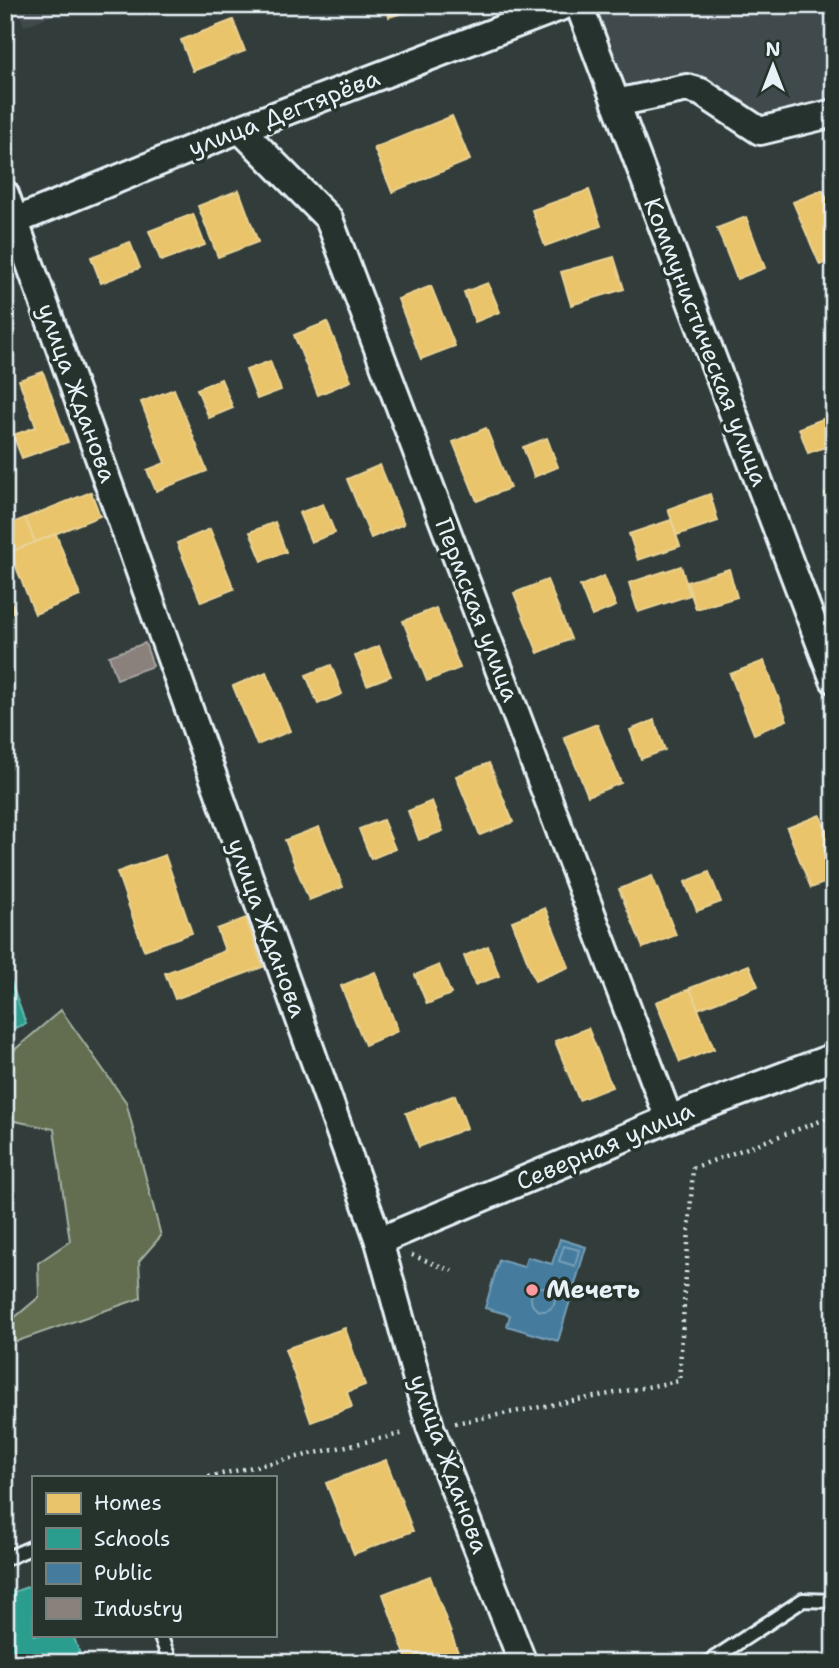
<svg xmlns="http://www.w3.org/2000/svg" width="839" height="1668" font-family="'Shantell Sans',sans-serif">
	<rect width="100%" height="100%" fill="#323d3b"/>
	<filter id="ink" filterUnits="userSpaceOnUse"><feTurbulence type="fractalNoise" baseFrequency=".0143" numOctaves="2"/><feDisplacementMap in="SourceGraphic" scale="14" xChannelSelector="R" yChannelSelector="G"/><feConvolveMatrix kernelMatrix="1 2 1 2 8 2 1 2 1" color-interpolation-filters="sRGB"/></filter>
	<g filter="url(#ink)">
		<g fill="#40494c">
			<path d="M 16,5 L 78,5 L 24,26 Z"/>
			<path d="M 594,5 L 834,5 L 834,101 L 763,124 L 695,72 L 625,89 Z"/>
		</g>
		<path fill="#626e50" stroke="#a5b0a4" stroke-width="2" d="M 61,1010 L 126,1102 L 161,1236 L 139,1261 L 141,1298 L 15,1342 L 13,1319 L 39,1297 L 38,1263 L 70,1241 L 54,1129 L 10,1120 L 5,1110 L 5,1058 Z"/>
		<g fill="#e9c46a" stroke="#e9d295" stroke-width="2">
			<path d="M 385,5 L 417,5 L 418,8 L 389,17 Z"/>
			<path d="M 233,20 L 245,51 L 193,71 L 181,40 Z"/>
			<path d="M 452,116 L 470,160 L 392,192 L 374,148 Z"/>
			<path d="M 239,190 L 258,242 L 218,257 L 198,206 Z"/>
			<path d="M 589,190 L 601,226 L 545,246 L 532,210 Z"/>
			<path d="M 823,190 L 834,214 L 834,259 L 820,265 L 793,202 Z"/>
			<path d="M 193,214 L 205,245 L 161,261 L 149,231 Z"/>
			<path d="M 746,217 L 765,268 L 737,279 L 717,228 Z"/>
			<path d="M 130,242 L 140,268 L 101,283 L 91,257 Z"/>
			<path d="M 614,257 L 624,289 L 571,305 L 561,272 Z"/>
			<path d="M 488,283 L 500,312 L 475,322 L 464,292 Z"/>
			<path d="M 431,286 L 455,346 L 421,359 L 398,299 Z"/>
			<path d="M 327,322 L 351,381 L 318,395 L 294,335 Z"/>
			<path d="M 270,361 L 281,390 L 257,399 L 246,370 Z"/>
			<path d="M 43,372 L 68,442 L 22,458 L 13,435 L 36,427 L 19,380 Z"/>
			<path d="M 221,379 L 233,408 L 209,418 L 197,389 Z"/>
			<path d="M 174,389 L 207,471 L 156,491 L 147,470 L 165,463 L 141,402 Z"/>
			<path d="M 828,417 L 834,432 L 834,444 L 808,453 L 799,428 Z"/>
			<path d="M 486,428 L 510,488 L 477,501 L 453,442 Z"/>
			<path d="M 547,438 L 558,467 L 534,477 L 523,447 Z"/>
			<path d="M 380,465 L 404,524 L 371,538 L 347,479 Z"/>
			<path d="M 834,490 L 834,517 L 825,493 Z"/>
			<path d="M 91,492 L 100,516 L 35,542 L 25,518 Z"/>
			<path d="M 710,494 L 718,521 L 677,535 L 668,509 Z"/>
			<path d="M 323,504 L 335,533 L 311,542 L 299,513 Z"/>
			<path d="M 25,518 L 35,542 L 5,554 L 5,526 Z"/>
			<path d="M 671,520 L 680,546 L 638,560 L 629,534 Z"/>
			<path d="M 275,522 L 286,552 L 262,561 L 250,532 Z"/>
			<path d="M 210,529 L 234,589 L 201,602 L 177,543 Z"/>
			<path d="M 56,534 L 80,596 L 35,614 L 10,552 Z"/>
			<path d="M 681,566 L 690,595 L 638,612 L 629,583 Z"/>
			<path d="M 729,569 L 737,597 L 696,609 L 687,582 Z"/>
			<path d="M 604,576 L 616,606 L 592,616 L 580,586 Z"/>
			<path d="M 547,580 L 571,639 L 538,653 L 514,593 Z"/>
			<path d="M 5,586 L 15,611 L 5,615 Z"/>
			<path d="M 436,608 L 460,668 L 427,681 L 403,621 Z"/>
			<path d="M 379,646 L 391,676 L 367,685 L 355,656 Z"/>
			<path d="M 764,661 L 787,720 L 754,734 L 730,674 Z"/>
			<path d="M 331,665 L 342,694 L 318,704 L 306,675 Z"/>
			<path d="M 266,672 L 290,731 L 257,745 L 233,686 Z"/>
			<path d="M 654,720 L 665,750 L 641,759 L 630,730 Z"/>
			<path d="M 597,724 L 621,783 L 588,796 L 564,737 Z"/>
			<path d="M 489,763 L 513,822 L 480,835 L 456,776 Z"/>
			<path d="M 432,801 L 443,831 L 419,840 L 408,811 Z"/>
			<path d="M 820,815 L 834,849 L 834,879 L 811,888 L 787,828 Z"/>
			<path d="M 383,820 L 395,849 L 371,859 L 359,829 Z"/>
			<path d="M 319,827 L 343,887 L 309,900 L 285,840 Z"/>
			<path d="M 165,855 L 192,933 L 144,950 L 117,872 Z"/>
			<path d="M 709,872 L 721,902 L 697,911 L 685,882 Z"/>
			<path d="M 652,876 L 676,935 L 643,948 L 619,889 Z"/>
			<path d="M 545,908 L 569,967 L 535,981 L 512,921 Z"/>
			<path d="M 246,918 L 263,967 L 175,999 L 165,973 L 225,951 L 217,929 Z"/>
			<path d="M 488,946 L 499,976 L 475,985 L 464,956 Z"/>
			<path d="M 439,965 L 451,994 L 427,1004 L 415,975 Z"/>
			<path d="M 749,965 L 758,986 L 698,1009 L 690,988 Z"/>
			<path d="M 375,972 L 398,1031 L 365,1045 L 341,986 Z"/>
			<path d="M 690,989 L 714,1049 L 680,1062 L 656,1002 Z"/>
			<path d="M 588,1028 L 612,1087 L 579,1100 L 555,1041 Z"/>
			<path d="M 455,1095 L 467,1128 L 419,1147 L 406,1113 Z"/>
			<path d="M 345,1328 L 365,1385 L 347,1392 L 352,1407 L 311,1422 L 285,1349 Z"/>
			<path d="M 386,1460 L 413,1531 L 354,1554 L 326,1483 Z"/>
			<path d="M 430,1576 L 460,1658 L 446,1663 L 408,1663 L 383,1594 Z"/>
		</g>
		<g fill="#2a9d8f" stroke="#63b6ae" stroke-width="2">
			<path d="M 5,971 L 7,971 L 26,1024 L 5,1031 Z"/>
			<path d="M 33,1585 L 33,1635 L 73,1635 L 80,1654 L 66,1660 L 68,1663 L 5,1663 L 5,1595 Z"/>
			<path d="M 135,1655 L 137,1663 L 114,1663 Z"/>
		</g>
		<g fill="#457b9d" stroke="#769eb8" stroke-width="2">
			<path d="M 560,1239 L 586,1247 L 558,1341 L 507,1326 L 510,1315 L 485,1308 L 499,1260 L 524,1267 L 527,1257 L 552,1264 Z"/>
			<path d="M 564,1246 L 579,1250 L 575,1266 L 559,1261 Z"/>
			<circle cx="543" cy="1299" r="12"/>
		</g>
		<path fill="#8a817c" stroke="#a6a3a1" stroke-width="2" d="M 145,643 L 153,666 L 117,679 L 109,656 Z"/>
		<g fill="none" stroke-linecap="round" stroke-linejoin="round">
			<g stroke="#e8f1f8" stroke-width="18">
				<g id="service">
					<path d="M 5,1559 L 33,1547"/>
					<path d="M 160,1635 L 171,1663"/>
					<path d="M 707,1663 L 803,1600 L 834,1601"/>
				</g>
			</g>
			<g stroke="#e8f1f8" stroke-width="32">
				<g id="minor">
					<path d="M 579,5 L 834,680"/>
					<path d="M 616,103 L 687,88 L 701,92 L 760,131 L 834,113"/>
					<path d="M 240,129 L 329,219 L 669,1119"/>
					<path d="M 5,194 L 379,1241 L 430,1427 L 523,1663"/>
					<path d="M 5,225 L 240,129 L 565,5"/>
					<path d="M 379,1241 L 669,1119 L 834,1057"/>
				</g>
			</g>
			<g stroke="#e8f1f8" stroke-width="4.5" stroke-dasharray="2 5" stroke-linecap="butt">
				<path d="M 412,1255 L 452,1271"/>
				<path d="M 455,1423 L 679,1381 L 693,1168 L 834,1116"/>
				<path d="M 208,1477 L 405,1433"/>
			</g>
			<use href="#service" stroke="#26332d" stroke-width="12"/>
			<use href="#minor" stroke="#26332d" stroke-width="26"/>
		</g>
	</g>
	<circle fill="#ff9aa2" stroke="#26332d" stroke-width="2.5" cx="532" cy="1290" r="7"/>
	<g text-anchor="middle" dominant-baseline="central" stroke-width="7" stroke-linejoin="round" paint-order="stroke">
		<g font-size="24" fill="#e8f1f8" stroke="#26332d">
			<text transform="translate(284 113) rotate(-21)">улица Дегтярёва</text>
			<text transform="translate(706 342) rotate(69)">Коммунистическая улица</text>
			<text transform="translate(77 393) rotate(70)">улица Жданова</text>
			<text transform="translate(477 610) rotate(69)">Пермская улица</text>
			<text transform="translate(267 928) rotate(70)">улица Жданова</text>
			<text transform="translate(605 1146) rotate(-23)">Северная улица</text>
			<text transform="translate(449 1464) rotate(70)">улица Жданова</text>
		</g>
		<g font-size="24" font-weight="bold" fill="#e8f1f8" stroke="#26332d" text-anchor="start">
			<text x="546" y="1290">Мечеть</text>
		</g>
	</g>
	<rect width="839" height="1668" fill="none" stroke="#26332d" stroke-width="28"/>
	<rect x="14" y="14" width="811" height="1640" fill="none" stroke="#e8f1f8" stroke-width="2.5" filter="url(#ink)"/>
	<rect x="32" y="1476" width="245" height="161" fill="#26332d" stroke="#747f7e" stroke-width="2"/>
	<rect x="46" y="1493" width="35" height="21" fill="#e9c46a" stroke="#747f7e" stroke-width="2"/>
	<text x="94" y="1510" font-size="21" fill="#e8f1f8">Homes</text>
	<rect x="46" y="1528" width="35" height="21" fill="#2a9d8f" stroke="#747f7e" stroke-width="2"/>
	<text x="94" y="1546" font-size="21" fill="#e8f1f8">Schools</text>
	<rect x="46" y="1563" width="35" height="21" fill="#457b9d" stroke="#747f7e" stroke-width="2"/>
	<text x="94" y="1580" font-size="21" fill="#e8f1f8">Public</text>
	<rect x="46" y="1598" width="35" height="21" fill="#8a817c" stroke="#747f7e" stroke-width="2"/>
	<text x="94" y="1616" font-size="21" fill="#e8f1f8">Industry</text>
	<g transform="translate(773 66)" stroke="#26332d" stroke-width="5" paint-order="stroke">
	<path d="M0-5L12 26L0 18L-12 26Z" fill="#e8f1f8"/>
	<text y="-10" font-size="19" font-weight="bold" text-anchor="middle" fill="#e8f1f8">N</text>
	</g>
</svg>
